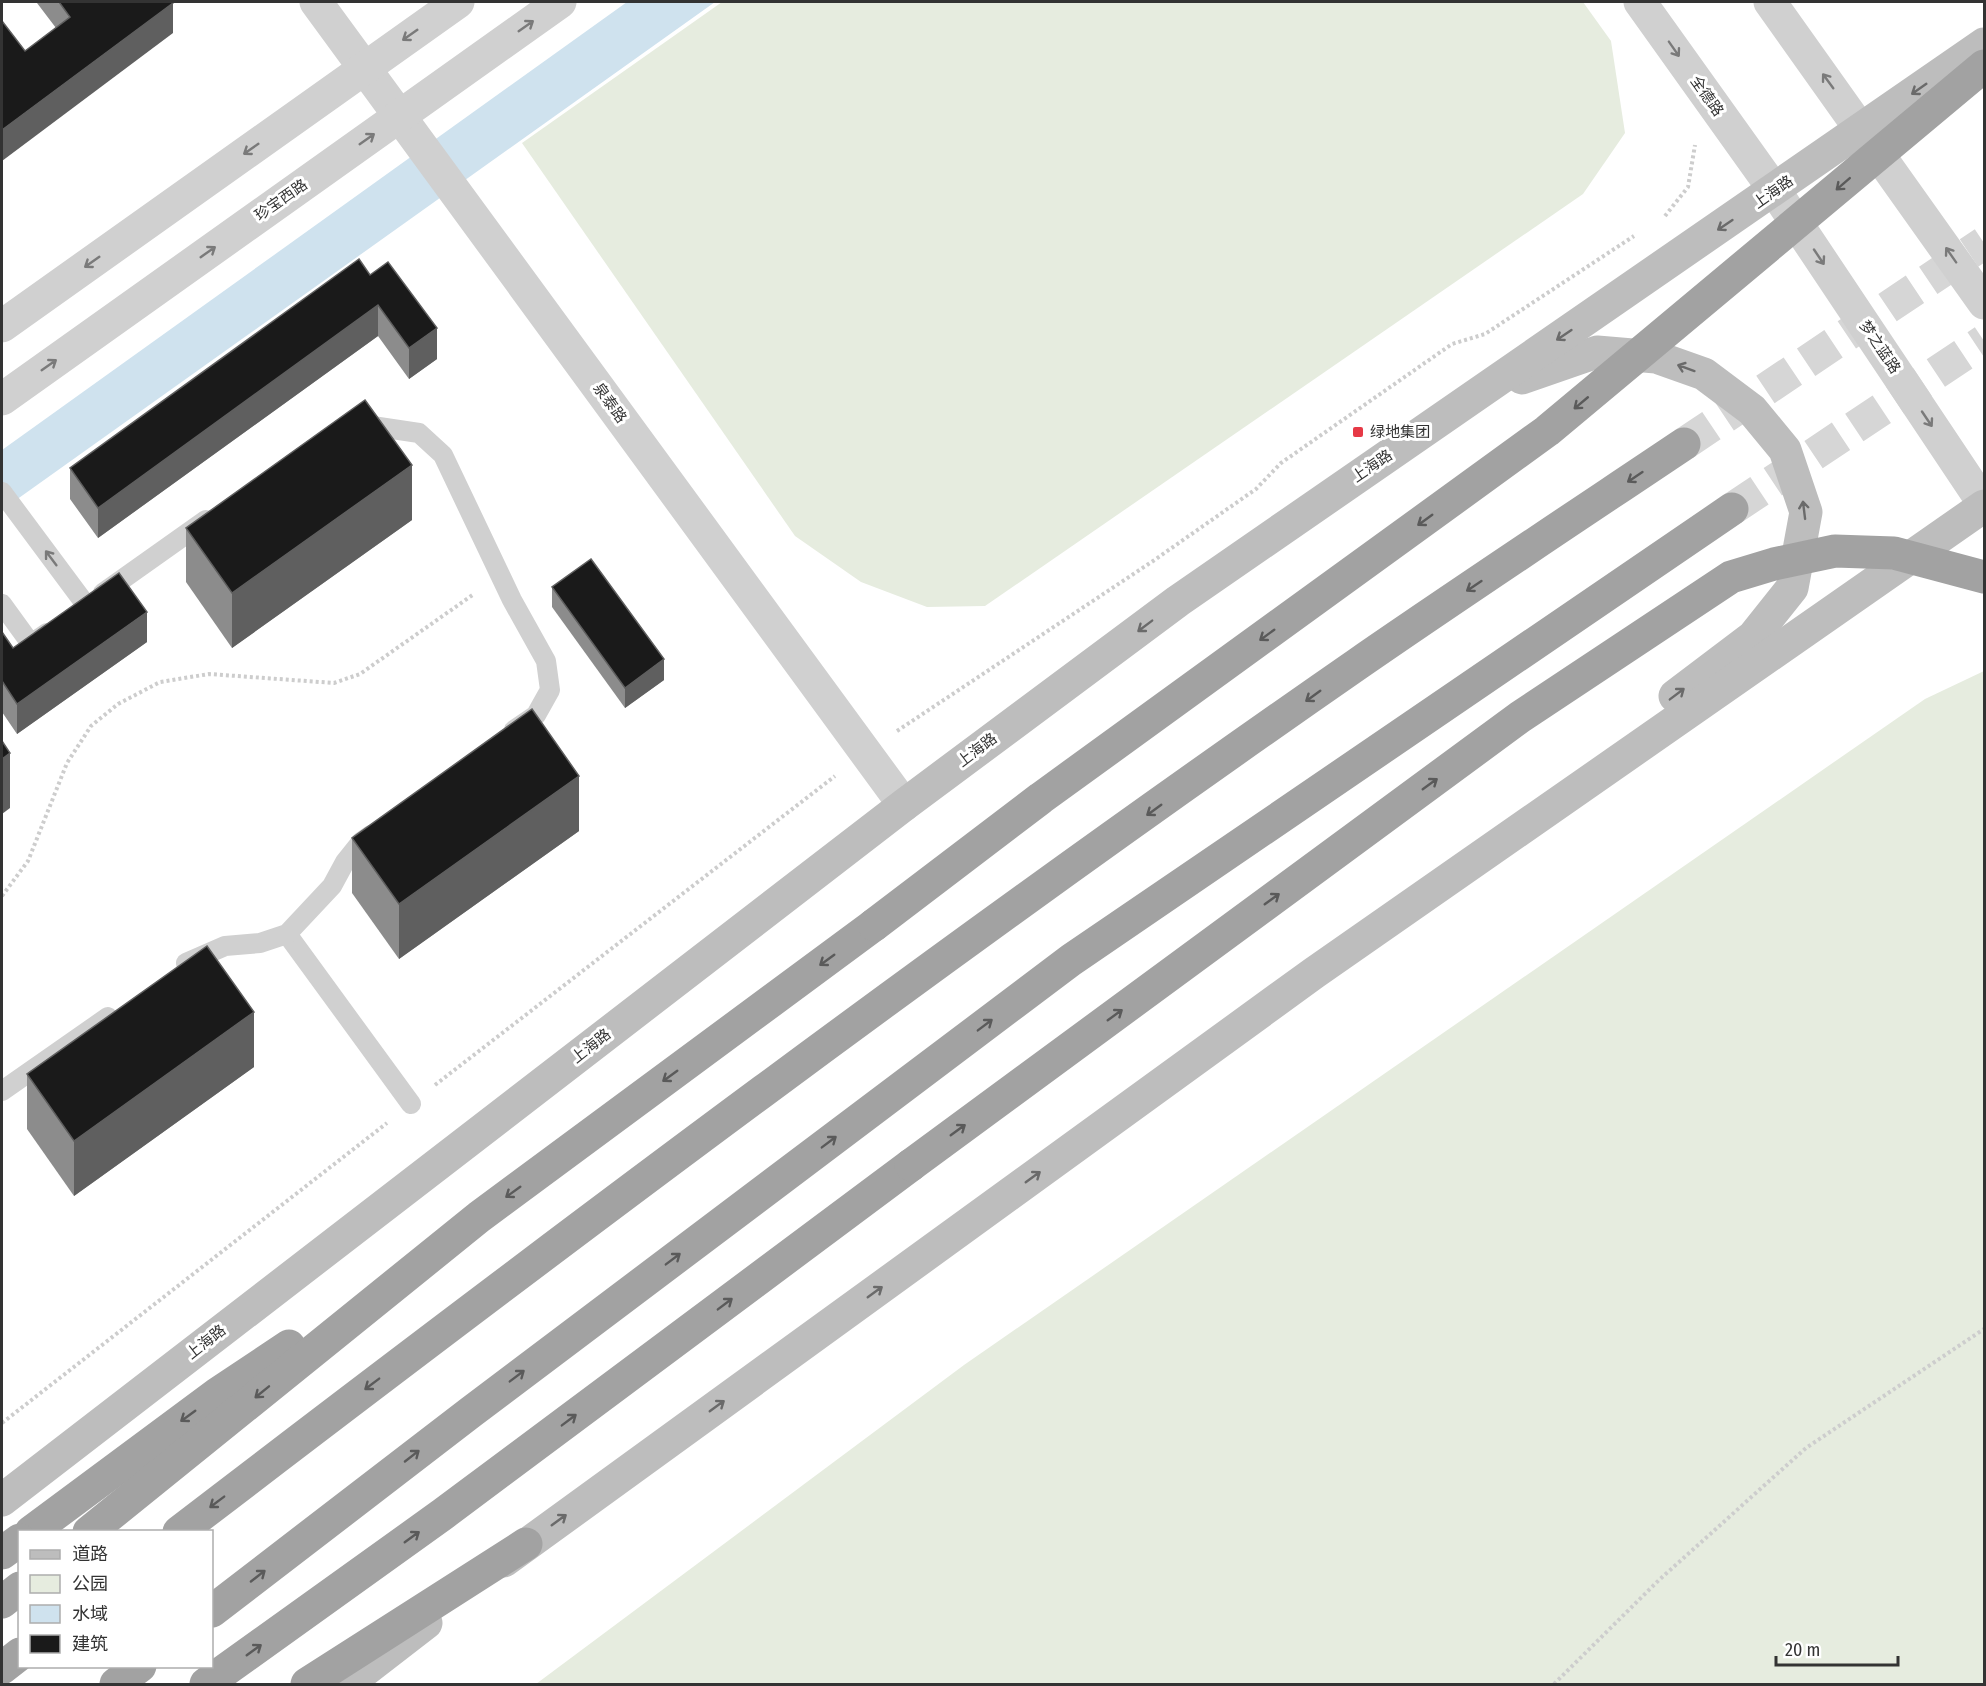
<svg xmlns="http://www.w3.org/2000/svg" width="1986" height="1686" font-family="'Fira Sans Condensed','Noto Sans SC',sans-serif">
	<rect width="100%" height="100%" fill="#fff"/>
	<g fill="#e6ecdf">
		<path d="M 722,2 L 1583,2 L 1611,41 L 1625,133 L 1583,194 L 985,606 L 927,607 L 861,582 L 795,536 L 522,143 Z"/>
		<path d="M 1984,671 L 1984,1684 L 536,1684 L 964,1365 L 1925,699 Z"/>
	</g>
	<path fill="#cfe2ee" d="M 627,2 L 715,2 L 2,510 L 2,450 Z"/>
	<g fill="none" stroke-linecap="round" stroke-linejoin="round">
		<g stroke="#d6d6d6" stroke-width="33" stroke-dasharray="33 16" stroke-linecap="butt">
			<path d="M 1684,444 L 1984,243"/>
			<path d="M 1732,509 L 1984,341"/>
		</g>
		<g stroke="#cdcdcd" stroke-width="4" stroke-dasharray="3 3" stroke-linecap="butt">
			<path d="M 1665,216 L 1688,187 L 1695,145"/>
			<path d="M 897,731 L 1153,561 L 1256,489 L 1281,463 L 1452,344 L 1485,334 L 1634,236"/>
			<path d="M 2,896 L 28,861 L 67,763 L 91,726 L 118,704 L 160,682 L 209,674 L 334,683 L 360,674 L 474,594"/>
			<path d="M 435,1085 L 835,776"/>
			<path d="M 2,1423 L 387,1123"/>
			<path d="M 1554,1684 L 1659,1580 L 1806,1448 L 1984,1329"/>
		</g>
		<g stroke="#d0d0d0" stroke-width="20">
			<path d="M 359,424 L 419,433 L 443,455 L 512,600 L 546,661 L 550,690 L 536,715 L 514,730"/>
			<path d="M 2,492 L 86,605"/>
			<path d="M 103,593 L 206,520"/>
			<path d="M 2,604 L 31,644 L 47,633"/>
			<path d="M 287,934 L 411,1104"/>
			<path d="M 186,963 L 225,946 L 260,943 L 287,934 L 332,886 L 345,862 L 361,842 L 371,835"/>
			<path d="M 2,1091 L 108,1017"/>
		</g>
		<g stroke="#d0d0d0" stroke-width="33">
			<path d="M 316,2 L 904,805"/>
			<path d="M 2,326 L 458,2"/>
			<path d="M 2,399 L 560,2"/>
		</g>
		<g stroke="#d0d0d0" stroke-width="33">
			<path d="M 1640,2 L 1775,191 L 1984,504"/>
			<path d="M 1770,2 L 1984,303"/>
		</g>
		<g stroke="#bdbdbd" stroke-width="33">
			<path d="M 1522,378 L 1597,352 L 1656,357 L 1704,374 L 1752,410 L 1785,450 L 1806,512 L 1792,588 L 1753,637 L 1675,696"/>
			<path d="M 2,1500 L 904,805 L 1178,601 L 1984,44"/>
			<path d="M 504,1561 L 1314,973 L 1984,506"/>
			<path d="M 347,1684 L 426,1623"/>
		</g>
		<g stroke="#a2a2a2" stroke-width="33">
			<path d="M 31,1532 L 217,1394 L 289,1346"/>
			<path d="M 89,1532 L 479,1217 L 874,925"/>
			<path d="M 179,1532 C 567,1235 958,941 1359,663 C 1466,589 1575,517 1684,444"/>
			<path d="M 2,1553 L 20,1540"/>
			<path d="M 2,1602 L 20,1588"/>
			<path d="M 212,1611 L 471,1412 L 1071,960 L 1732,509"/>
			<path d="M 2,1668 L 20,1654"/>
			<path d="M 116,1684 L 140,1666"/>
			<path d="M 206,1684 L 443,1514 L 911,1165"/>
			<path d="M 307,1684 L 526,1544"/>
		</g>
		<g stroke="#a2a2a2" stroke-width="33">
			<path d="M 874,925 L 1041,798 L 1547,431 L 1984,66"/>
			<path d="M 911,1165 L 1520,717 L 1731,577 L 1774,564 L 1835,551 L 1894,553 L 1984,577"/>
		</g>
	</g>
	<g fill="#8c8c8c">
		<path d="M 37,2 L 172,2 L 173,33 L 25,51 L 56,28 L 37,3 Z"/>
		<path d="M 370,275 L 437,359 L 409,379 L 378,336 L 98,538 L 70,499 L 70,468 Z"/>
		<path d="M 412,520 L 232,648 L 186,582 L 186,528 Z"/>
		<path d="M 552,587 L 664,680 L 625,708 L 552,607 Z"/>
		<path d="M 2,632 L 13,648 L 147,642 L 17,734 L 2,712 Z"/>
		<path d="M 579,831 L 399,959 L 352,893 L 352,838 Z"/>
		<path d="M 254,1067 L 74,1196 L 27,1129 L 27,1074 Z"/>
	</g>
	<g fill="#5f5f5f">
		<path d="M 173,3 L 173,33 L 2,161 L 2,130 Z"/>
		<path d="M 378,305 L 378,336 L 98,538 L 98,508 Z"/>
		<path d="M 437,328 L 437,359 L 409,379 L 409,348 Z"/>
		<path d="M 412,465 L 412,520 L 232,648 L 232,593 Z"/>
		<path d="M 147,612 L 147,642 L 17,734 L 17,704 Z"/>
		<path d="M 664,659 L 664,680 L 625,708 L 625,688 Z"/>
		<path d="M 10,753 L 10,808 L 2,814 L 2,759 Z"/>
		<path d="M 579,776 L 579,831 L 399,959 L 399,904 Z"/>
		<path d="M 254,1012 L 254,1067 L 74,1196 L 74,1141 Z"/>
	</g>
	<g fill="#1a1a1a" stroke="#5f5f5f" stroke-width="1.5">
		<path d="M 59,2 L 172,2 L 173,3 L 2,130 L 2,21 L 25,51 L 70,17 Z"/>
		<path d="M 359,259 L 370,275 L 388,262 L 437,328 L 409,348 L 378,305 L 98,508 L 70,468 Z"/>
		<path d="M 365,400 L 412,465 L 232,593 L 186,528 Z"/>
		<path d="M 591,559 L 664,659 L 625,688 L 552,587 Z"/>
		<path d="M 119,573 L 147,612 L 17,704 L 2,681 L 2,632 L 13,648 Z"/>
		<path d="M 532,709 L 579,776 L 399,904 L 352,838 Z"/>
		<path d="M 2,741 L 10,753 L 2,759 Z"/>
		<path d="M 207,946 L 254,1012 L 74,1141 L 27,1074 Z"/>
	</g>
	<defs><path id="oneway-shaft" d="M-6 0H5M1.5-3L5.5 0L1.5 3" fill="none" stroke-width="1.6" stroke-linecap="round" stroke-linejoin="round" transform="scale(1.5)"/></defs>
	<g stroke="#7a7a7a">
		<use href="#oneway-shaft" transform="translate(526 26) rotate(-35)"/>
		<use href="#oneway-shaft" transform="translate(410 35) rotate(145)"/>
		<use href="#oneway-shaft" transform="translate(1674 49) rotate(55)"/>
		<use href="#oneway-shaft" transform="translate(1828 81) rotate(-126)"/>
		<use href="#oneway-shaft" transform="translate(367 139) rotate(-35)"/>
		<use href="#oneway-shaft" transform="translate(251 149) rotate(145)"/>
		<use href="#oneway-shaft" transform="translate(208 252) rotate(-35)"/>
		<use href="#oneway-shaft" transform="translate(1951 255) rotate(-125)"/>
		<use href="#oneway-shaft" transform="translate(1819 257) rotate(56)"/>
		<use href="#oneway-shaft" transform="translate(92 262) rotate(145)"/>
		<use href="#oneway-shaft" transform="translate(49 365) rotate(-35)"/>
		<use href="#oneway-shaft" transform="translate(1927 419) rotate(56)"/>
		<use href="#oneway-shaft" transform="translate(51 558) rotate(-127)"/>
	</g>
	<g stroke="#6a6a6a">
		<use href="#oneway-shaft" transform="translate(1919 89) rotate(145)"/>
		<use href="#oneway-shaft" transform="translate(1725 225) rotate(146)"/>
		<use href="#oneway-shaft" transform="translate(1564 335) rotate(146)"/>
		<use href="#oneway-shaft" transform="translate(1686 368) rotate(-160)"/>
		<use href="#oneway-shaft" transform="translate(1804 510) rotate(-97)"/>
		<use href="#oneway-shaft" transform="translate(1145 626) rotate(143)"/>
		<use href="#oneway-shaft" transform="translate(1677 694) rotate(-37)"/>
		<use href="#oneway-shaft" transform="translate(1033 1177) rotate(-36)"/>
		<use href="#oneway-shaft" transform="translate(875 1292) rotate(-36)"/>
		<use href="#oneway-shaft" transform="translate(717 1406) rotate(-36)"/>
		<use href="#oneway-shaft" transform="translate(559 1520) rotate(-36)"/>
	</g>
	<g stroke="#5a5a5a">
		<use href="#oneway-shaft" transform="translate(1843 184) rotate(139)"/>
		<use href="#oneway-shaft" transform="translate(1581 403) rotate(140)"/>
		<use href="#oneway-shaft" transform="translate(1635 477) rotate(146)"/>
		<use href="#oneway-shaft" transform="translate(1425 520) rotate(144)"/>
		<use href="#oneway-shaft" transform="translate(1474 586) rotate(146)"/>
		<use href="#oneway-shaft" transform="translate(1267 635) rotate(144)"/>
		<use href="#oneway-shaft" transform="translate(1313 696) rotate(144)"/>
		<use href="#oneway-shaft" transform="translate(1430 784) rotate(-36)"/>
		<use href="#oneway-shaft" transform="translate(1154 810) rotate(144)"/>
		<use href="#oneway-shaft" transform="translate(1272 899) rotate(-36)"/>
		<use href="#oneway-shaft" transform="translate(827 960) rotate(144)"/>
		<use href="#oneway-shaft" transform="translate(1115 1015) rotate(-36)"/>
		<use href="#oneway-shaft" transform="translate(985 1025) rotate(-37)"/>
		<use href="#oneway-shaft" transform="translate(670 1076) rotate(144)"/>
		<use href="#oneway-shaft" transform="translate(958 1130) rotate(-36)"/>
		<use href="#oneway-shaft" transform="translate(829 1142) rotate(-37)"/>
		<use href="#oneway-shaft" transform="translate(513 1192) rotate(144)"/>
		<use href="#oneway-shaft" transform="translate(673 1259) rotate(-37)"/>
		<use href="#oneway-shaft" transform="translate(725 1304) rotate(-37)"/>
		<use href="#oneway-shaft" transform="translate(517 1376) rotate(-37)"/>
		<use href="#oneway-shaft" transform="translate(372 1384) rotate(143)"/>
		<use href="#oneway-shaft" transform="translate(262 1392) rotate(141)"/>
		<use href="#oneway-shaft" transform="translate(188 1416) rotate(144)"/>
		<use href="#oneway-shaft" transform="translate(569 1420) rotate(-37)"/>
		<use href="#oneway-shaft" transform="translate(412 1456) rotate(-38)"/>
		<use href="#oneway-shaft" transform="translate(217 1502) rotate(143)"/>
		<use href="#oneway-shaft" transform="translate(412 1537) rotate(-36)"/>
		<use href="#oneway-shaft" transform="translate(258 1576) rotate(-38)"/>
		<use href="#oneway-shaft" transform="translate(254 1650) rotate(-36)"/>
	</g>
	<rect fill="#e63946" stroke="#fff" stroke-width="2" x="1352" y="426" width="12" height="12" rx="3"/>
	<g text-anchor="middle" dominant-baseline="central" stroke-width="6" stroke-linejoin="round" paint-order="stroke">
		<g font-size="15" fill="#333" stroke="#fff">
			<text transform="translate(1707 96) rotate(55)">全德路</text>
			<text transform="translate(1773 192) rotate(-35)">上海路</text>
			<text transform="translate(281 200) rotate(-35)">珍宝西路</text>
			<text transform="translate(1880 347) rotate(56)">梦之蓝路</text>
			<text transform="translate(610 403) rotate(54)">泉泰路</text>
			<text transform="translate(1372 466) rotate(-34)">上海路</text>
			<text transform="translate(977 750) rotate(-37)">上海路</text>
			<text transform="translate(591 1046) rotate(-38)">上海路</text>
			<text transform="translate(206 1342) rotate(-38)">上海路</text>
		</g>
		<g font-size="15" fill="#333" stroke="#fff" text-anchor="start">
			<text x="1370" y="432">绿地集团</text>
		</g>
	</g>
	<rect width="1986" height="1686" fill="none" stroke="#333333" stroke-width="6"/>
	<rect x="18" y="1530" width="195" height="138" fill="#ffffff" stroke="#adadad" stroke-width="1.5"/>
	<rect x="30" y="1550" width="30" height="9" fill="#bdbdbd" stroke="#adadad" stroke-width="1.5"/>
	<text x="72" y="1560" font-size="18" fill="#333333">道路</text>
	<rect x="30" y="1575" width="30" height="18" fill="#e6ecdf" stroke="#adadad" stroke-width="1.5"/>
	<text x="72" y="1590" font-size="18" fill="#333333">公园</text>
	<rect x="30" y="1605" width="30" height="18" fill="#cfe2ee" stroke="#adadad" stroke-width="1.5"/>
	<text x="72" y="1620" font-size="18" fill="#333333">水域</text>
	<rect x="30" y="1635" width="30" height="18" fill="#1a1a1a" stroke="#adadad" stroke-width="1.5"/>
	<text x="72" y="1650" font-size="18" fill="#333333">建筑</text>
	<path d="M1776 1656v9h122v-9" fill="none" stroke="#333333" stroke-width="3"/>
	<text x="1785" y="1656" font-size="18" fill="#333333" stroke="#ffffff" stroke-width="4.5" paint-order="stroke">20 m</text>
</svg>
